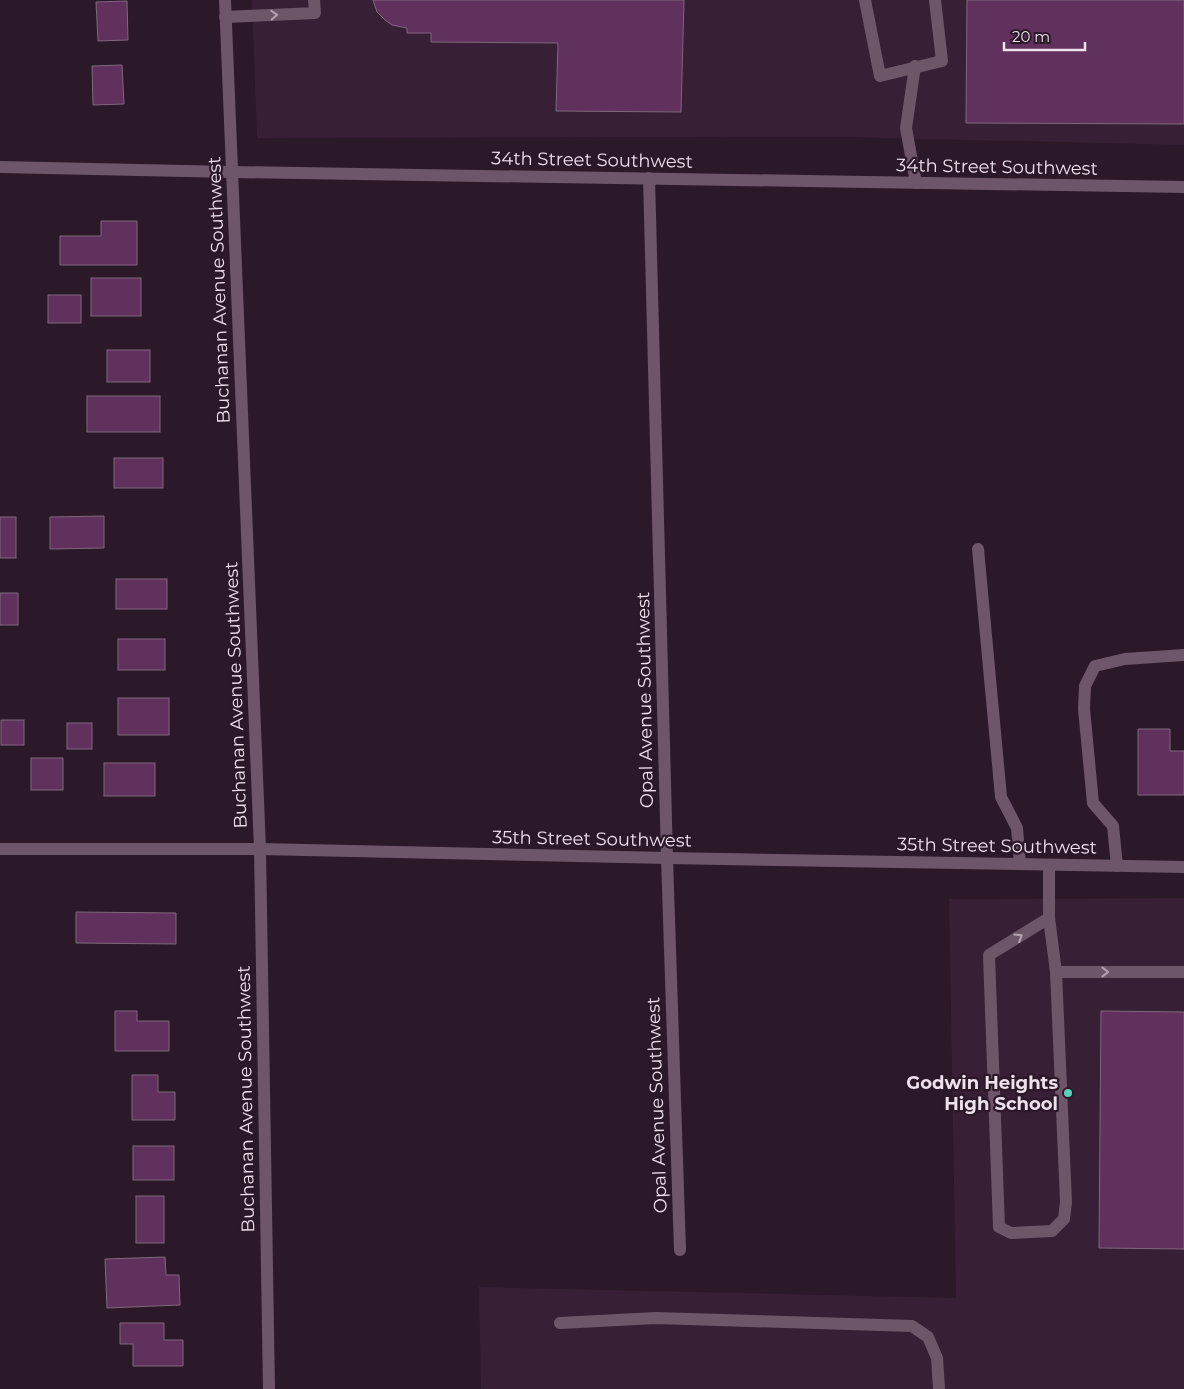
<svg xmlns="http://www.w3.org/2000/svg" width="1184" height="1389" font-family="Montserrat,sans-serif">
	<rect width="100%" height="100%" fill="#2b1829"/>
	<g fill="#371f35">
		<path d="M 252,0 L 1184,0 L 1184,145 L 841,137 L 257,138 Z"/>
		<path d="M 1184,898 L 1184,1389 L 481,1389 L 479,1287 L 956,1298 L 949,899 Z"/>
	</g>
	<g fill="#61315d" stroke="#7f687c">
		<path d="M 373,0 L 684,0 L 681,112 L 556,111 L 558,43 L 431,42 L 431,33 L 407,33 L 407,28 L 392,25 L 385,20 L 377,12 Z"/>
		<path d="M 967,0 L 1184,0 L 1184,124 L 966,123 Z"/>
		<path d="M 127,1 L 128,40 L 98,41 L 96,2 Z"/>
		<path d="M 122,65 L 124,104 L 93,105 L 92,66 Z"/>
		<path d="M 101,221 L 137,221 L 137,265 L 60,265 L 60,236 L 101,236 Z"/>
		<rect x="91" y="278" width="50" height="38"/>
		<rect x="48" y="295" width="33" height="28"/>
		<rect x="107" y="350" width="43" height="32"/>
		<rect x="87" y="396" width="73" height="36"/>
		<rect x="114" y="458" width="49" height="30"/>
		<path d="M 104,516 L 104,548 L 50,549 L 50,517 Z"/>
		<rect x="0" y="517" width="16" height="41"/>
		<rect x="116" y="579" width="51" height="30"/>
		<rect x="0" y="593" width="18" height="32"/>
		<rect x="118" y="639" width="47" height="31"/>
		<rect x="118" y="698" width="51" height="37"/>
		<rect x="1" y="720" width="23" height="25"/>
		<rect x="67" y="723" width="25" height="26"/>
		<path d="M 1138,729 L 1170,729 L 1170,751 L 1184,751 L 1184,795 L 1138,795 Z"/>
		<rect x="31" y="758" width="32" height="32"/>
		<rect x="104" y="763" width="51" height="33"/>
		<path d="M 76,912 L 176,913 L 176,944 L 76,943 Z"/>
		<path d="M 115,1011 L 137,1011 L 137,1021 L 169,1021 L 169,1051 L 115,1051 Z"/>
		<path d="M 1101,1011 L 1184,1012 L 1184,1249 L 1099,1248 Z"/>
		<path d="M 132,1075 L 158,1075 L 158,1092 L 175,1092 L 175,1120 L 132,1120 Z"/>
		<rect x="133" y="1146" width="41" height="34"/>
		<rect x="136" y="1196" width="28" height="47"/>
		<path d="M 165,1257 L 166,1275 L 179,1275 L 180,1305 L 107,1308 L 105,1259 Z"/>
		<path d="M 120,1323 L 164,1323 L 164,1340 L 183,1340 L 183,1366 L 133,1366 L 133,1344 L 120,1344 Z"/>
	</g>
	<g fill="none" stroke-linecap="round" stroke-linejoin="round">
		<g stroke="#6d566a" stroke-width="12">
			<path d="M 225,0 L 260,849 L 269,1389"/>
			<path d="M 865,0 L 880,76 L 942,61 L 935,0"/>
			<path d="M 225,17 L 315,13 L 314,0"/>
			<path d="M 915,66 L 906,128 L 916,183"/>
			<path d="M 0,167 L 231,172 L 1184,187"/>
			<path d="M 649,178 L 667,858 L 680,1250"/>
			<path d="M 978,549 L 1001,797 L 1017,828 L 1020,864"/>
			<path d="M 0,849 L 260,849 L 667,858 L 1184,867"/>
			<path d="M 1049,865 L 1049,918 L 1056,972 L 1066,1202 L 1064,1219 L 1052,1231 L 1011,1233 L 999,1227 L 989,955 L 1049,918"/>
			<path d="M 1117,866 L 1113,826 L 1093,803 L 1084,709 L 1085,686 L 1095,666 L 1125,659 L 1184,655"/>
			<path d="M 1056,972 L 1184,972"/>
			<path d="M 560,1323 L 656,1318 L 912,1326 L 928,1337 L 937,1358 L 939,1389"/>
		</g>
	</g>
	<defs><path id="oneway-chevron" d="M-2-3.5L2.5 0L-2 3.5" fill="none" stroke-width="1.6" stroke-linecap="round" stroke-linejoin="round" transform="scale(1.25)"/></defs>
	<g stroke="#b4a2b2">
		<use href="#oneway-chevron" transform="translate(274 15) rotate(-3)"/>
		<use href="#oneway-chevron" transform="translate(1019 937) rotate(-32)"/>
		<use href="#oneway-chevron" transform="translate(1105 972)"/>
	</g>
	<circle fill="#5cceba" stroke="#2b1829" stroke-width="2" cx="1068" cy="1093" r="5"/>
	<g text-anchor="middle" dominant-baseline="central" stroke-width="4.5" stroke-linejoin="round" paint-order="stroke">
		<g font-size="18" fill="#eee0ec" stroke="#2b1829">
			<text transform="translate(592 160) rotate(1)">34th Street Southwest</text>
			<text transform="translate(997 167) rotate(1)">34th Street Southwest</text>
			<text transform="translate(219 290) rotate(-92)">Buchanan Avenue Southwest</text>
			<text transform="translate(236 695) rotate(-92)">Buchanan Avenue Southwest</text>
			<text transform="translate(645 700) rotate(-91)">Opal Avenue Southwest</text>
			<text transform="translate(592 839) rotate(1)">35th Street Southwest</text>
			<text transform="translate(997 846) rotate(1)">35th Street Southwest</text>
			<text transform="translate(246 1099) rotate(-91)">Buchanan Avenue Southwest</text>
			<text transform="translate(657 1105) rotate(-92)">Opal Avenue Southwest</text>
		</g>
		<g font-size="18" font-weight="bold" fill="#eee0ec" stroke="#2b1829" text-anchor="end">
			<text x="1058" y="1083">Godwin Heights<tspan x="1058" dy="21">High School</tspan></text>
		</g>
	</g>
	<path d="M1004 42v8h81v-8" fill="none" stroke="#eee0ec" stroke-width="2.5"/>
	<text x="1012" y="42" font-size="15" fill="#eee0ec" stroke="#2b1829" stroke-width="4" paint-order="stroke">20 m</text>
</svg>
